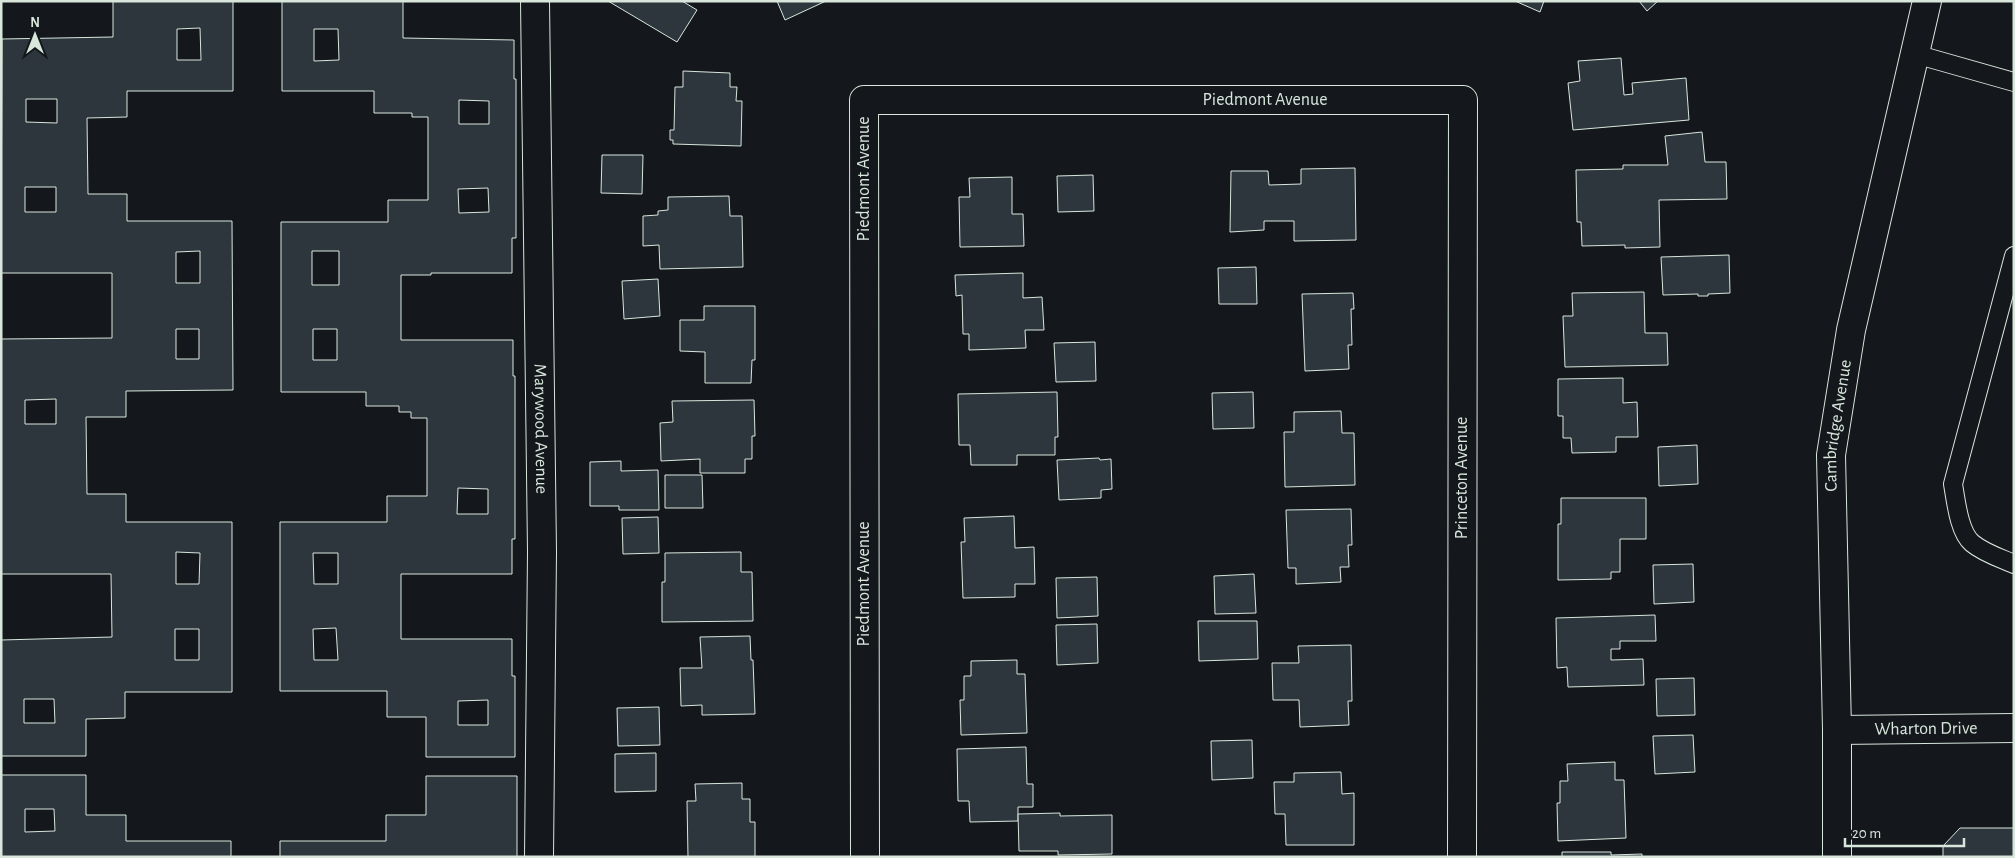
<svg xmlns="http://www.w3.org/2000/svg" width="2015" height="858" font-family="'Alegreya Sans',sans-serif">
	<rect width="100%" height="100%" fill="#14181c"/>
	<g fill="#2c363c" stroke="#d8e6dc" fill-rule="evenodd">
		<path d="M 113,1 L 233,1 L 233,91 L 127,91 L 127,117 L 87,118 L 88,194 L 127,194 L 127,221 L 232,221 L 233,390 L 126,391 L 126,417 L 86,417 L 87,494 L 126,494 L 126,522 L 232,522 L 232,692 L 125,692 L 125,718 L 86,719 L 86,756 L 1,756 L 1,640 L 112,637 L 111,574 L 1,574 L 1,339 L 112,338 L 112,273 L 1,273 L 2,39 L 113,37 ZM 200,28 L 201,60 L 177,60 L 177,29 ZM 26,99 L 57,99 L 57,123 L 26,122 ZM 25,187 L 56,187 L 56,212 L 25,212 ZM 200,251 L 200,283 L 176,283 L 176,252 ZM 176,329 L 199,329 L 199,359 L 176,359 ZM 56,399 L 56,424 L 25,424 L 25,400 ZM 176,552 L 200,553 L 199,584 L 176,584 ZM 175,629 L 199,629 L 199,660 L 175,660 ZM 24,699 L 54,699 L 55,723 L 24,723 Z"/>
		<path d="M 282,1 L 403,1 L 403,38 L 514,40 L 514,79 L 516,79 L 516,238 L 512,238 L 512,273 L 431,273 L 431,275 L 401,275 L 401,340 L 513,340 L 513,376 L 515,376 L 515,539 L 512,539 L 512,574 L 401,574 L 401,639 L 512,639 L 512,676 L 515,676 L 515,757 L 426,757 L 426,717 L 387,717 L 387,691 L 280,691 L 280,522 L 387,522 L 387,496 L 427,496 L 427,418 L 411,418 L 411,412 L 399,412 L 399,406 L 366,406 L 366,392 L 281,392 L 281,222 L 388,222 L 388,200 L 428,200 L 428,117 L 412,117 L 412,113 L 374,113 L 374,91 L 282,91 ZM 314,29 L 338,29 L 339,60 L 314,61 ZM 459,100 L 489,101 L 489,124 L 459,124 ZM 488,188 L 489,212 L 459,213 L 458,189 ZM 312,251 L 339,251 L 339,285 L 312,285 ZM 313,329 L 337,329 L 337,360 L 313,360 ZM 458,488 L 488,489 L 488,514 L 457,514 ZM 313,553 L 338,553 L 338,584 L 314,584 ZM 336,628 L 338,660 L 314,660 L 313,629 ZM 488,700 L 488,725 L 458,725 L 458,701 Z"/>
		<path d="M 608,1 L 682,1 L 697,10 L 677,42 Z"/>
		<path d="M 777,1 L 826,1 L 785,20 Z"/>
		<path d="M 1515,1 L 1544,1 L 1540,12 Z"/>
		<path d="M 1639,1 L 1658,1 L 1647,11 Z"/>
		<path d="M 1621,58 L 1624,95 L 1633,94 L 1632,83 L 1686,78 L 1689,120 L 1573,130 L 1568,83 L 1580,81 L 1578,61 Z"/>
		<path d="M 683,71 L 730,73 L 730,87 L 737,87 L 736,101 L 742,101 L 741,146 L 673,144 L 673,140 L 670,140 L 670,130 L 674,130 L 675,87 L 683,87 Z"/>
		<path d="M 1702,132 L 1705,162 L 1726,162 L 1727,199 L 1659,200 L 1660,247 L 1625,248 L 1625,245 L 1582,246 L 1581,222 L 1577,222 L 1576,170 L 1623,169 L 1623,165 L 1668,165 L 1665,136 Z"/>
		<path d="M 602,155 L 643,155 L 642,194 L 601,193 Z"/>
		<path d="M 1355,168 L 1356,240 L 1294,241 L 1294,221 L 1264,221 L 1264,230 L 1230,232 L 1231,171 L 1268,171 L 1269,185 L 1301,184 L 1301,169 Z"/>
		<path d="M 1093,175 L 1094,211 L 1058,212 L 1057,176 Z"/>
		<path d="M 1012,177 L 1012,214 L 1023,214 L 1024,246 L 960,247 L 959,197 L 970,197 L 969,178 Z"/>
		<path d="M 729,196 L 730,216 L 742,216 L 743,267 L 660,269 L 659,245 L 643,246 L 643,216 L 658,215 L 658,211 L 668,210 L 668,197 Z"/>
		<path d="M 1729,255 L 1730,293 L 1708,294 L 1708,296 L 1698,296 L 1698,294 L 1663,295 L 1661,257 Z"/>
		<path d="M 1256,267 L 1257,304 L 1219,304 L 1218,268 Z"/>
		<path d="M 1023,273 L 1023,298 L 1042,297 L 1044,330 L 1025,330 L 1026,348 L 969,350 L 969,334 L 963,334 L 962,295 L 956,296 L 955,275 Z"/>
		<path d="M 658,279 L 660,316 L 624,319 L 622,281 Z"/>
		<path d="M 1644,292 L 1645,333 L 1667,333 L 1668,365 L 1565,367 L 1563,316 L 1573,316 L 1572,293 Z"/>
		<path d="M 1353,293 L 1354,309 L 1351,309 L 1352,345 L 1348,345 L 1349,369 L 1305,371 L 1302,294 Z"/>
		<path d="M 704,306 L 755,306 L 755,360 L 752,360 L 751,383 L 705,383 L 705,352 L 680,351 L 680,320 L 704,320 Z"/>
		<path d="M 1095,342 L 1096,381 L 1056,382 L 1054,343 Z"/>
		<path d="M 1623,378 L 1623,403 L 1637,402 L 1638,437 L 1616,437 L 1616,452 L 1572,453 L 1571,438 L 1563,438 L 1563,416 L 1558,416 L 1558,379 Z"/>
		<path d="M 1057,392 L 1058,437 L 1055,437 L 1055,455 L 1017,455 L 1017,465 L 971,465 L 970,445 L 959,445 L 958,394 Z"/>
		<path d="M 1253,392 L 1254,428 L 1213,429 L 1212,393 Z"/>
		<path d="M 754,400 L 755,436 L 752,436 L 752,459 L 745,459 L 745,473 L 700,473 L 700,459 L 661,461 L 660,423 L 673,422 L 672,401 Z"/>
		<path d="M 1341,411 L 1342,433 L 1354,433 L 1355,485 L 1285,487 L 1284,432 L 1294,432 L 1294,412 Z"/>
		<path d="M 1697,445 L 1698,484 L 1659,486 L 1658,447 Z"/>
		<path d="M 1099,458 L 1100,460 L 1111,459 L 1112,489 L 1101,490 L 1101,498 L 1059,500 L 1057,460 Z"/>
		<path d="M 621,461 L 621,471 L 658,470 L 659,510 L 619,510 L 619,506 L 590,506 L 590,462 Z"/>
		<path d="M 665,475 L 702,475 L 703,508 L 665,508 Z"/>
		<path d="M 1561,498 L 1646,498 L 1646,539 L 1620,539 L 1620,572 L 1611,572 L 1611,579 L 1558,580 L 1558,524 L 1561,524 Z"/>
		<path d="M 1351,509 L 1352,545 L 1348,545 L 1349,567 L 1340,567 L 1341,582 L 1296,584 L 1296,568 L 1288,568 L 1286,510 Z"/>
		<path d="M 1014,516 L 1015,548 L 1034,547 L 1035,584 L 1015,584 L 1015,597 L 963,598 L 961,542 L 965,542 L 964,518 Z"/>
		<path d="M 658,517 L 659,553 L 623,554 L 622,518 Z"/>
		<path d="M 741,552 L 741,572 L 752,572 L 753,621 L 662,622 L 662,582 L 665,582 L 665,553 Z"/>
		<path d="M 1693,564 L 1694,602 L 1654,604 L 1653,565 Z"/>
		<path d="M 1254,574 L 1256,613 L 1215,614 L 1214,576 Z"/>
		<path d="M 1097,577 L 1098,616 L 1057,618 L 1056,578 Z"/>
		<path d="M 1655,615 L 1656,641 L 1620,641 L 1620,649 L 1611,649 L 1611,660 L 1643,659 L 1644,685 L 1568,687 L 1567,667 L 1557,668 L 1556,618 Z"/>
		<path d="M 1198,621 L 1257,621 L 1258,659 L 1199,661 Z"/>
		<path d="M 1097,624 L 1098,663 L 1057,665 L 1056,625 Z"/>
		<path d="M 750,636 L 751,660 L 753,660 L 755,714 L 702,715 L 702,705 L 681,706 L 680,668 L 702,668 L 700,637 Z"/>
		<path d="M 1351,645 L 1352,701 L 1348,701 L 1349,725 L 1300,727 L 1299,700 L 1273,700 L 1272,663 L 1299,663 L 1298,646 Z"/>
		<path d="M 1017,660 L 1017,674 L 1025,674 L 1027,733 L 961,735 L 960,700 L 964,700 L 964,676 L 971,676 L 971,661 Z"/>
		<path d="M 1694,678 L 1695,715 L 1657,716 L 1656,679 Z"/>
		<path d="M 659,707 L 660,745 L 618,746 L 617,708 Z"/>
		<path d="M 1693,735 L 1695,772 L 1655,774 L 1653,736 Z"/>
		<path d="M 1252,740 L 1253,778 L 1212,780 L 1211,741 Z"/>
		<path d="M 1026,747 L 1027,784 L 1033,784 L 1033,807 L 1018,807 L 1018,821 L 970,822 L 969,801 L 958,801 L 957,749 Z"/>
		<path d="M 656,753 L 656,791 L 615,792 L 615,754 Z"/>
		<path d="M 1615,762 L 1615,780 L 1624,780 L 1626,838 L 1558,841 L 1557,803 L 1560,803 L 1560,781 L 1568,781 L 1567,764 Z"/>
		<path d="M 1341,772 L 1342,794 L 1354,793 L 1354,845 L 1286,845 L 1285,814 L 1275,814 L 1274,782 L 1294,782 L 1294,773 Z"/>
		<path d="M 1,775 L 86,775 L 86,815 L 126,815 L 126,841 L 231,841 L 231,857 L 1,857 ZM 25,809 L 54,809 L 55,831 L 25,832 Z"/>
		<path d="M 426,776 L 517,776 L 517,857 L 280,857 L 280,841 L 386,841 L 386,815 L 426,815 Z"/>
		<path d="M 742,783 L 742,799 L 750,799 L 750,822 L 755,822 L 755,857 L 688,857 L 687,801 L 696,801 L 695,784 Z"/>
		<path d="M 1060,813 L 1060,816 L 1112,815 L 1112,854 L 1058,855 L 1058,851 L 1019,851 L 1018,814 Z"/>
		<path d="M 1960,828 L 2014,828 L 2014,857 L 1943,857 L 1943,846 Z"/>
		<path d="M 1562,852 L 1611,852 L 1611,855 L 1642,854 L 1642,857 L 1562,857 Z"/>
	</g>
	<g fill="none" stroke-linecap="round" stroke-linejoin="round">
		<g stroke="#d8e6dc" stroke-width="20">
			<g id="lane">
				<path d="M 1915,54 L 2014,82"/>
				<path d="M 2014,256 L 1953,484 C 1956,501 1959,532 1972,543 C 1984,553 2000,558 2014,564"/>
			</g>
		</g>
		<g stroke="#d8e6dc" stroke-width="30">
			<g id="street">
				<path id="s1" d="M 535,1 L 542,552 L 539,857"/>
				<path id="s2" d="M 1837,730 L 2014,728"/>
				<path id="s3" d="M 865,857 L 864,100 L 1463,100 L 1462,857"/>
				<path id="s4" d="M 1837,857 L 1837,730 L 1831,455 L 1851,330 L 1927,1"/>
			</g>
		</g>
		<use href="#lane" stroke="#14181c" stroke-width="18"/>
		<use href="#street" stroke="#14181c" stroke-width="28"/>
	</g>
	<g text-anchor="middle" dominant-baseline="central" stroke-width="4" stroke-linejoin="round" paint-order="stroke">
		<g font-size="18" fill="#d8e6dc" stroke="#14181c">
			<text stroke="none"><textPath href="#s3" startOffset="1158">Piedmont Avenue</textPath></text>
			<text transform="translate(864 179) rotate(-90)">Piedmont Avenue</text>
			<text stroke="none"><textPath href="#s4" startOffset="432">Cambridge Avenue</textPath></text>
			<text stroke="none"><textPath href="#s1" startOffset="428">Marywood Avenue</textPath></text>
			<text transform="translate(1462 478) rotate(-90)">Princeton Avenue</text>
			<text transform="translate(864 584) rotate(-90)">Piedmont Avenue</text>
			<text stroke="none"><textPath href="#s2" startOffset="89">Wharton Drive</textPath></text>
		</g>
	</g>
	<rect width="2015" height="858" fill="none" stroke="#d8e6dc" stroke-width="5"/>
	<g transform="translate(35 35)" stroke="#14181c" stroke-width="4" paint-order="stroke">
	<path d="M0-4L9 19L0 12L-9 19Z" fill="#d8e6dc"/>
	<text y="-8" font-size="14" font-weight="bold" text-anchor="middle" fill="#d8e6dc">N</text>
	</g>
	<path d="M1845 838v8h119v-8" fill="none" stroke="#d8e6dc" stroke-width="2.5"/>
	<text x="1852" y="838" font-size="15" fill="#d8e6dc" stroke="#14181c" stroke-width="4" paint-order="stroke">20 m</text>
</svg>
